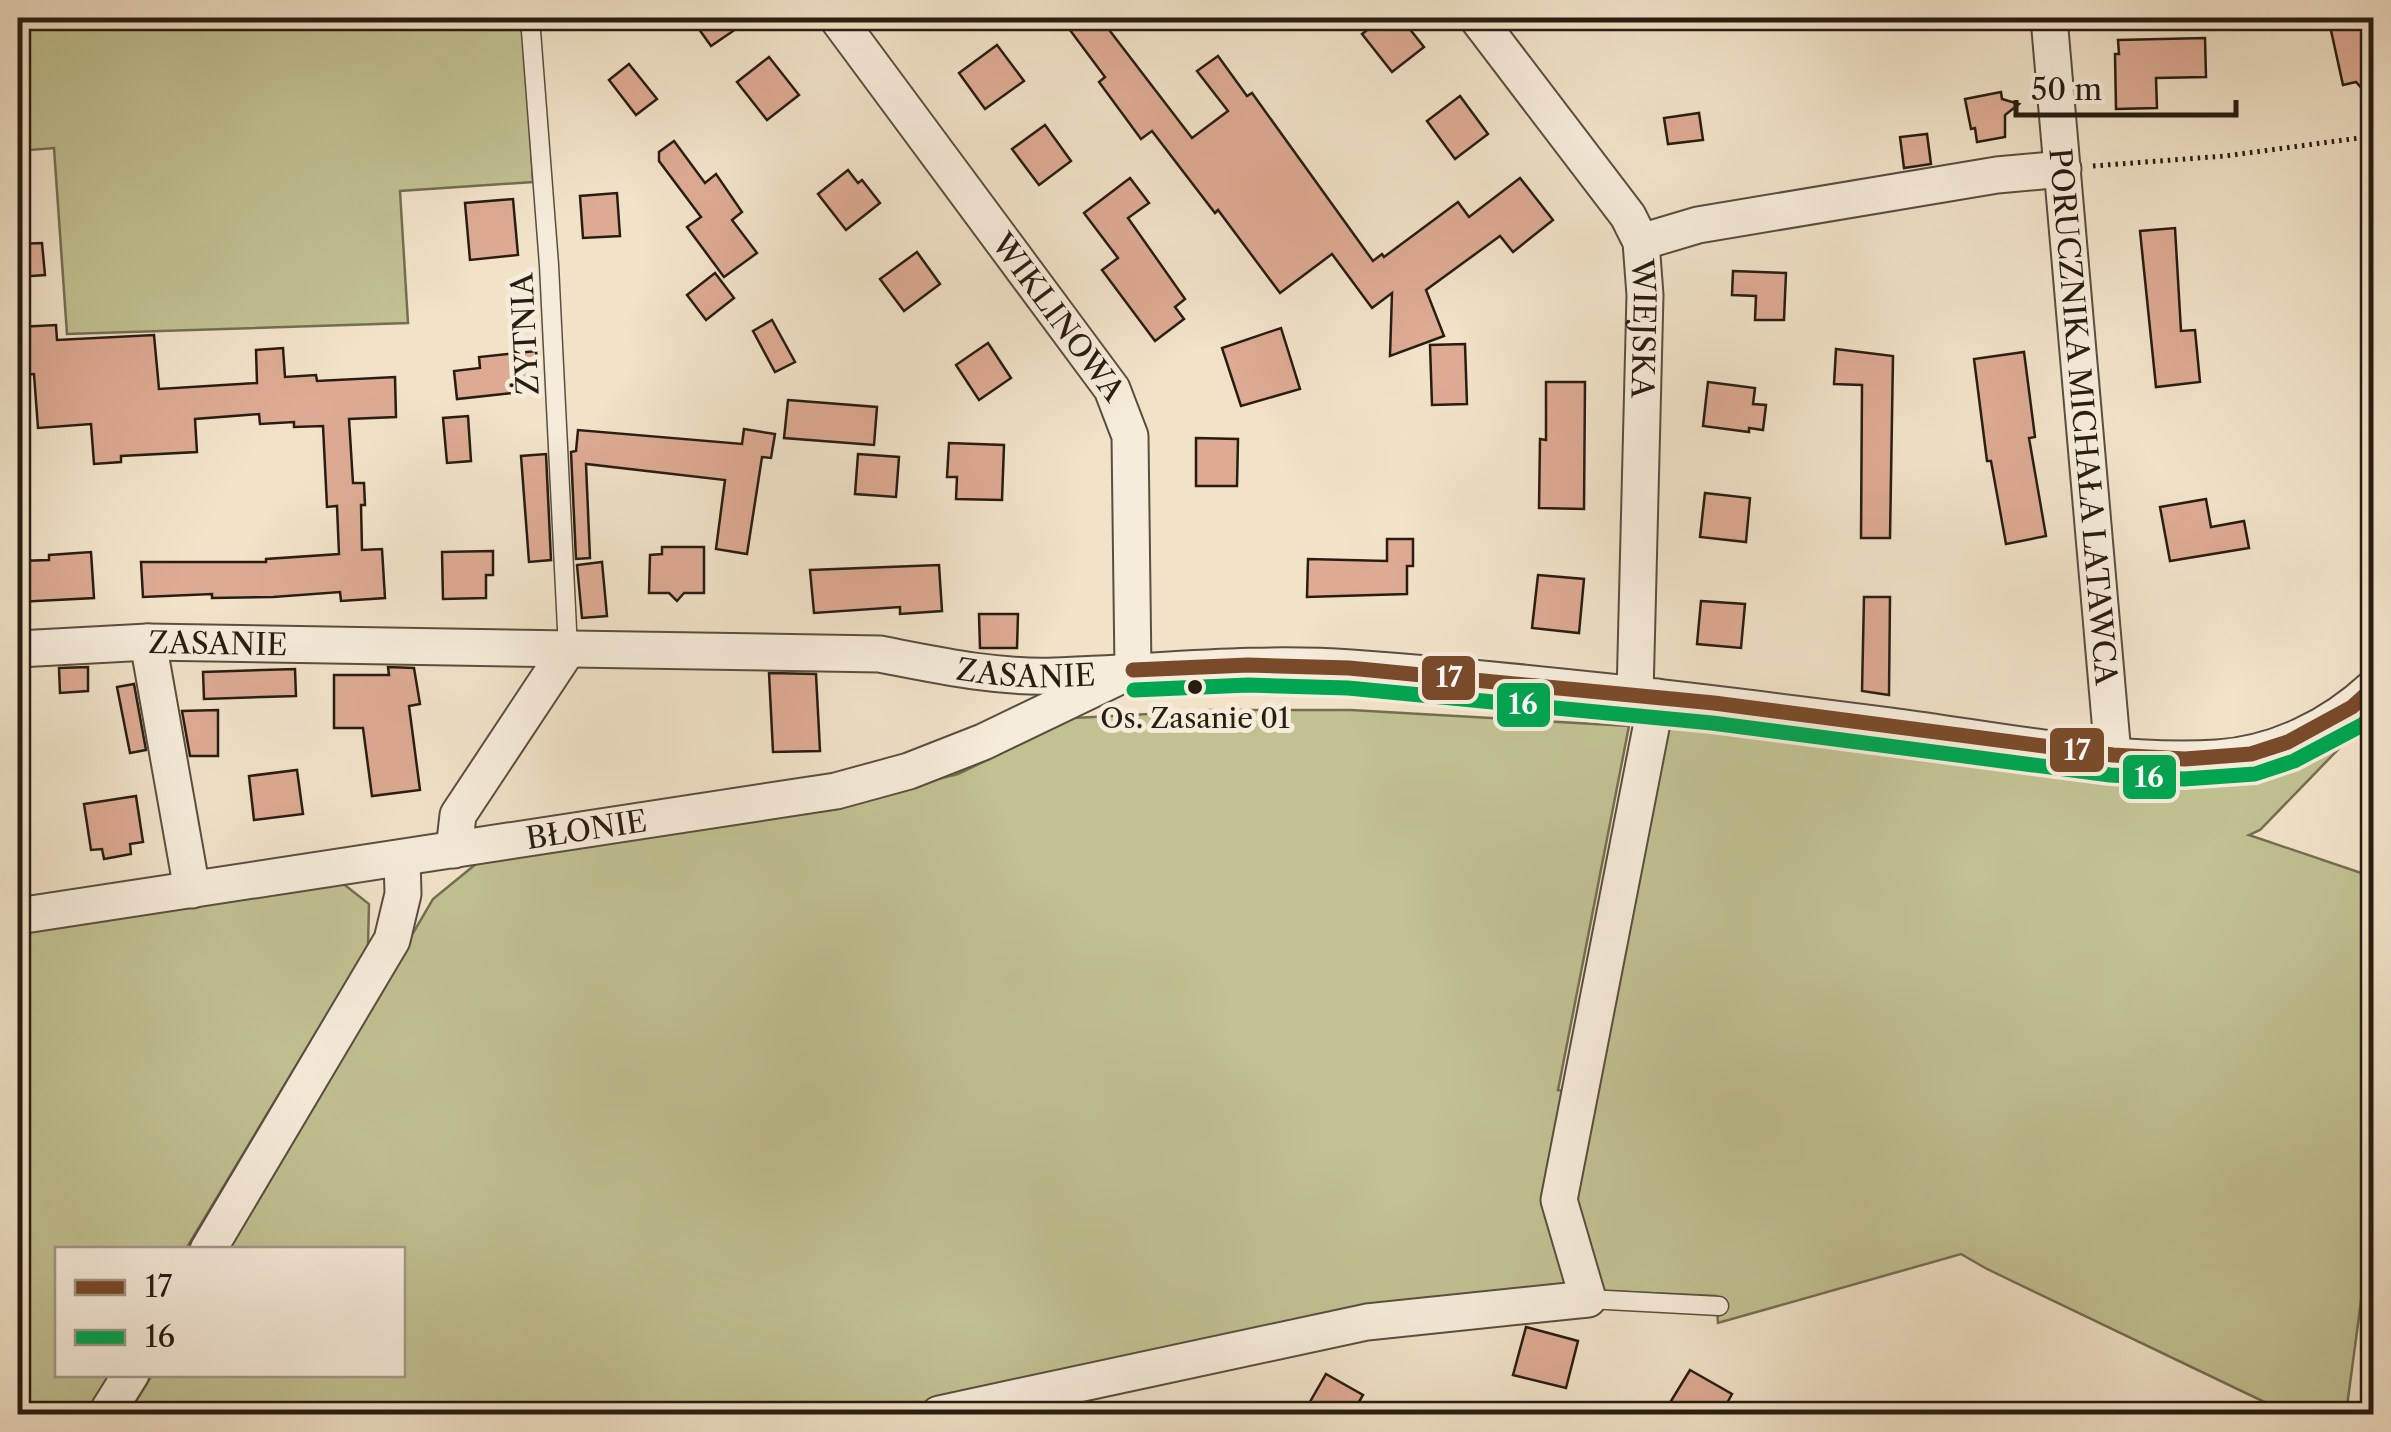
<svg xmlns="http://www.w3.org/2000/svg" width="2391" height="1432" font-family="'Libre Caslon Text',serif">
	<rect width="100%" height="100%" fill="#f1e2c8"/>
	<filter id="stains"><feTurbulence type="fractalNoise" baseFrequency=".002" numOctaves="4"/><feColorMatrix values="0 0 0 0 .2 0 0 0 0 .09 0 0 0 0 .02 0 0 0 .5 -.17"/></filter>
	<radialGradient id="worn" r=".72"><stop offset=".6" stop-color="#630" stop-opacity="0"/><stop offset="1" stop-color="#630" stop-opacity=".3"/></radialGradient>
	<g fill="#c1c192" stroke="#746f52" stroke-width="2.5">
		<path d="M 18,18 L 524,18 L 533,182 L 400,191 L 408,323 L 67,334 L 54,148 L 18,151 Z"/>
		<path d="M 1204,710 L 1351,710 L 1629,726 L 1558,1090 L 1588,1096 L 1658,736 L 1678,722 L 1732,720 L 2169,776 L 2253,772 L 2299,758 L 2356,731 L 2260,830 L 2249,835 L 2373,877 L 2374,1203 L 2346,1414 L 2293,1414 L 2277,1408 L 1987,1269 L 1961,1254 L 1718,1323 L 1716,1296 L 1604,1291 L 1574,1287 L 938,1406 L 867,1414 L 128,1414 L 152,1375 L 402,1374 L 402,1250 L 227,1249 L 433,899 L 476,864 L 535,850 L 861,798 L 958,774 L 1074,718 L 1186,712 L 1188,721 L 1204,720 Z"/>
		<path d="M 341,882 L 369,904 L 368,946 L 186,1249 L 58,1250 L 58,1374 L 111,1375 L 87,1414 L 18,1414 L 18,930 Z"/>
	</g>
	<g fill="#ddaa93" stroke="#281d11" stroke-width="2.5">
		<path d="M 691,18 L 752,18 L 711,46 Z"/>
		<path d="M 1061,18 L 1100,18 L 1192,138 L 1228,111 L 1197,71 L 1218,56 L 1247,96 L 1252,93 L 1373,261 L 1382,254 L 1384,257 L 1458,202 L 1469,217 L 1520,178 L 1553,220 L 1513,252 L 1500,236 L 1426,290 L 1444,336 L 1390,356 L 1392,293 L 1372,308 L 1332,254 L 1280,293 L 1218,210 L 1215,213 L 1152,131 L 1141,139 L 1099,82 L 1105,77 Z"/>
		<path d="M 1383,18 L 1401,18 L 1424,47 L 1392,72 L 1362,34 Z"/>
		<path d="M 2333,18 L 2374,18 L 2374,102 L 2356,82 L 2343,85 L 2330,26 L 2334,25 Z"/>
		<path d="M 2205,38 L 2206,77 L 2156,78 L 2157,108 L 2116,109 L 2115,54 L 2119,54 L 2118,40 Z"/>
		<path d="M 997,45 L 1024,81 L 985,109 L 959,73 Z"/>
		<path d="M 769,57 L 799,95 L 767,120 L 737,82 Z"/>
		<path d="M 629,64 L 657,99 L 636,115 L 609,80 Z"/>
		<path d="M 2001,92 L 2002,99 L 2019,104 L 2005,115 L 2005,137 L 1977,142 L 1975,128 L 1971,129 L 1965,99 Z"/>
		<path d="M 1460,96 L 1488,134 L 1455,159 L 1427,121 Z"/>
		<path d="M 1699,113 L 1703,140 L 1668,144 L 1664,118 Z"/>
		<path d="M 1045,125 L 1071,161 L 1039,185 L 1012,149 Z"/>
		<path d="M 1927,134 L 1931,164 L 1904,168 L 1900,137 Z"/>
		<path d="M 674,141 L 705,183 L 716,174 L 742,212 L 732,220 L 757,253 L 724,277 L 687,227 L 701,217 L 659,161 L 659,152 Z"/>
		<path d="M 848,170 L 858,183 L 862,180 L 880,203 L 846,230 L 818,194 Z"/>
		<path d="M 1130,178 L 1149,203 L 1128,218 L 1185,299 L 1175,307 L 1184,319 L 1155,341 L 1102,270 L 1118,258 L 1084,213 Z"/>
		<path d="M 617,193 L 620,236 L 583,238 L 580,196 Z"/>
		<path d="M 513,199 L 518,255 L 470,260 L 465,203 Z"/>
		<path d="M 2175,228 L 2181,331 L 2195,330 L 2200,382 L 2156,387 L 2140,231 Z"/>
		<path d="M 42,243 L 45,275 L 18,277 L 18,244 Z"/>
		<path d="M 917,252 L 940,284 L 904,311 L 880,279 Z"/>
		<path d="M 1733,271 L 1786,273 L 1784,320 L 1755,320 L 1756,296 L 1732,295 Z"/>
		<path d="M 715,273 L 734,298 L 706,320 L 687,295 Z"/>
		<path d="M 772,320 L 795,362 L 775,372 L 753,331 Z"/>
		<path d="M 56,325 L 57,340 L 154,335 L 159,389 L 257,383 L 256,350 L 283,348 L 285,377 L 316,375 L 317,381 L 395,377 L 396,417 L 349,419 L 353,483 L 364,483 L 365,505 L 361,505 L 362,550 L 382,549 L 385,598 L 341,601 L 340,592 L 273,597 L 212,598 L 212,594 L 143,597 L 141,562 L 266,562 L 266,559 L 339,554 L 337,506 L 327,507 L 323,426 L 294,427 L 294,422 L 260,424 L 259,414 L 195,419 L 197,452 L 121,456 L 121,462 L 94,464 L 91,424 L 38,428 L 34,374 L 18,375 L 18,327 Z"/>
		<path d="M 1281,328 L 1300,389 L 1241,406 L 1222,348 Z"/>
		<path d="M 988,343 L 1011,378 L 979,400 L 956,365 Z"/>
		<path d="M 1465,344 L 1467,404 L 1432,405 L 1430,345 Z"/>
		<path d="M 1836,349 L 1893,356 L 1890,538 L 1861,538 L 1862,385 L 1834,384 Z"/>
		<path d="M 536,351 L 540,390 L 457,399 L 454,371 L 480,368 L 479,357 Z"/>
		<path d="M 2024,352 L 2035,437 L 2029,438 L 2046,536 L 2006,544 L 1991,461 L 1987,461 L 1974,359 Z"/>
		<path d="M 1546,382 L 1585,382 L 1584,509 L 1539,508 L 1540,439 L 1546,440 Z"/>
		<path d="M 1708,382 L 1755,388 L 1753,404 L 1766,405 L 1763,430 L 1749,428 L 1749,432 L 1703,426 Z"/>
		<path d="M 788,400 L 877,407 L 874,445 L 784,438 Z"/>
		<path d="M 468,416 L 471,461 L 447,463 L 443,418 Z"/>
		<path d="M 744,429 L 775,434 L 771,458 L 762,457 L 747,554 L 716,549 L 725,480 L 586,464 L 590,558 L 576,559 L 571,452 L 576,451 L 578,430 L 742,444 Z"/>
		<path d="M 1196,438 L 1238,439 L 1237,486 L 1196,486 Z"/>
		<path d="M 949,443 L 1004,445 L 1002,500 L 956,499 L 957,477 L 947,477 Z"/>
		<path d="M 546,454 L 551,560 L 529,562 L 521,456 Z"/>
		<path d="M 858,454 L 899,457 L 896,497 L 855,494 Z"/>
		<path d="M 1705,493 L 1750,498 L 1746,542 L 1700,537 Z"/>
		<path d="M 2206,499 L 2211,527 L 2244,521 L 2249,548 L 2170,561 L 2160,507 Z"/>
		<path d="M 1387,539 L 1413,539 L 1413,566 L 1407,566 L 1407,594 L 1307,597 L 1308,559 L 1387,561 Z"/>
		<path d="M 662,547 L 704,547 L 704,593 L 684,593 L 677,601 L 669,593 L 649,593 L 650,555 L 662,554 Z"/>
		<path d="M 493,551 L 493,575 L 486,575 L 486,598 L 443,599 L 442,552 Z"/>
		<path d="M 91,552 L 94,598 L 18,602 L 18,561 L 49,560 L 49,555 Z"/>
		<path d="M 602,562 L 607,616 L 582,618 L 577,565 Z"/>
		<path d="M 939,565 L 942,611 L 900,614 L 900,607 L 814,613 L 810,570 Z"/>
		<path d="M 1538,575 L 1584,579 L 1579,633 L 1532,628 Z"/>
		<path d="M 1864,597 L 1890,597 L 1889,695 L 1862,691 Z"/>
		<path d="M 1701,601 L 1745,604 L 1741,648 L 1697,644 Z"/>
		<path d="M 979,614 L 1018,614 L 1017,648 L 980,648 Z"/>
		<path d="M 88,667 L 88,691 L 60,693 L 59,668 Z"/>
		<path d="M 388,667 L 414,668 L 420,704 L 409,706 L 420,790 L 372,796 L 363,728 L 334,728 L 334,675 L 389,675 Z"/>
		<path d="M 295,669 L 296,696 L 204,699 L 203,672 Z"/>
		<path d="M 769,673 L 816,674 L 820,751 L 773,752 Z"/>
		<path d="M 134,684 L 146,750 L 130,753 L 117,687 Z"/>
		<path d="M 218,710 L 218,756 L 190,756 L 182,711 Z"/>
		<path d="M 297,770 L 303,814 L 254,820 L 249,776 Z"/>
		<path d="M 136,796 L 143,842 L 130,844 L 131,854 L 104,859 L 102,849 L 91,850 L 84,804 Z"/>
		<path d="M 1526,1327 L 1578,1341 L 1566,1388 L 1513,1375 Z"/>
		<path d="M 1690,1370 L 1732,1394 L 1721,1414 L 1663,1414 Z"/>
		<path d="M 1326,1374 L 1363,1395 L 1352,1414 L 1303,1414 Z"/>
	</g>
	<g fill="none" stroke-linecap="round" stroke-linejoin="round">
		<g stroke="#5a4e3f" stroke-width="21">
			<g id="lane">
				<path d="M 530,18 L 549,265 L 568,649"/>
				<path d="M 1588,1299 L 1719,1306"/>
			</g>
		</g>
		<g stroke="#5a4e3f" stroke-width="39">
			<g id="street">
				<path id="s1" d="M 837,18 L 1112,389 L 1130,436 L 1133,670"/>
				<path id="s2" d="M 1477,18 L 1628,216 L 1641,242 L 1645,295 L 1635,695"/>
				<path id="s3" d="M 2049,18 L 2113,755"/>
				<path d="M 1641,242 L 1698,225 L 1997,175 L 2063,169"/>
				<path d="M 148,642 L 192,890"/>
				<path id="s4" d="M 18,649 L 148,642 L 880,654 C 937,665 995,678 1054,676 C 1153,673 1251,661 1351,668 C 1531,681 1711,703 1891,726 C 1998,740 2109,764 2217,758 C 2276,754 2331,727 2374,687"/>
				<path d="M 454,850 L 458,815 L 568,649"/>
				<path id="s5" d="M 18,916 L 836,791 L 909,771 L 983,742 L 1114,679"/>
				<path d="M 208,1250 L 392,940 L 403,894 L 402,858"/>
				<path d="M 106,1414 L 131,1374"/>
				<path d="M 939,1414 L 1367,1322 L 1588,1299 L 1559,1200 L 1657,697"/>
			</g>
		</g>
		<path stroke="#281d11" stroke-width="5" stroke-dasharray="2.5 5" stroke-linecap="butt" d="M 2093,166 L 2225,156 L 2374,136"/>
		<use href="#lane" stroke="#f6ecdb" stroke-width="18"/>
		<use href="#street" stroke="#f6ecdb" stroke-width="35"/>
		<g stroke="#f6ecdb" stroke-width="22">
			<path id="bus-1" d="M 1133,670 L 1248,665 L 1349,668 L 1714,703 L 2113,755 L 2185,759 L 2251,754 L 2288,742 L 2352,707 L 2374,687"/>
		</g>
		<g stroke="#f6ecdb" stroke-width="22">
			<path id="bus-2" d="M 1134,690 L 1248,685 L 1348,688 L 1712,723 L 2110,775 L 2184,779 L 2255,774 L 2294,761 L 2362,725 L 2374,714"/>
		</g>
		<use href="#bus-1" stroke="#7a4b2a" stroke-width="15"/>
		<use href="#bus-2" stroke="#00a651" stroke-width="15"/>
	</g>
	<circle fill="#281d11" stroke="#f6ecdb" stroke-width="4" cx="1195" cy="687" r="9"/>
	<g text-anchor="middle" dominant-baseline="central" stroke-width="10" stroke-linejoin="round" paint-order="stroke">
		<g font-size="28" fill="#281d11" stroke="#f6ecdb">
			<text x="1195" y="718">Os. Zasanie 01</text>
		</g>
		<g font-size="30" fill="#281d11" stroke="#f6ecdb">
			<text stroke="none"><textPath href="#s1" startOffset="372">WIKLINOWA</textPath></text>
			<text stroke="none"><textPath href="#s2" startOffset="365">WIEJSKA</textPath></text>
			<text transform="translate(525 334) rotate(-93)">ŻYTNIA</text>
			<text stroke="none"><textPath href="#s3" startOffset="400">PORUCZNIKA MICHAŁA LATAWCA</textPath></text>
			<text stroke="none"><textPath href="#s4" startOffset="200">ZASANIE</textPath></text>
			<text stroke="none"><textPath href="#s4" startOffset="1010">ZASANIE</textPath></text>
			<text stroke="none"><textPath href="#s5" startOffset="575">BŁONIE</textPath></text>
		</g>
	</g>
	<g stroke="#f6ecdb" stroke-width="4">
		<rect x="1420" y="654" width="57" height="48" rx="10" fill="#7a4b2a"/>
		<rect x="1495" y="681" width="57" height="48" rx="10" fill="#00a651"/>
		<rect x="2048" y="726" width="58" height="48" rx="10" fill="#7a4b2a"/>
		<rect x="2121" y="753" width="57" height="48" rx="10" fill="#00a651"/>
	</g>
	<g font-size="28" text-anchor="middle" font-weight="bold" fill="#fff">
		<text x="1449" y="687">17</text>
		<text x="1523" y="714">16</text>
		<text x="2077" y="760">17</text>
		<text x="2149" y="787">16</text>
	</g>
	<rect width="2391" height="1432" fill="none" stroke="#f1e2c8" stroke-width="60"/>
	<rect x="20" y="20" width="2351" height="1392" fill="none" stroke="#281d11" stroke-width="5"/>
	<rect x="30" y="30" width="2331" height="1372" fill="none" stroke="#281d11" stroke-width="2.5"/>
	<rect x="55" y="1247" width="350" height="130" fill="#f6ecdb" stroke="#a4998a" stroke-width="2.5"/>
	<rect x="75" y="1280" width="50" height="15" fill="#7a4b2a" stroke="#a4998a" stroke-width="2.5"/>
	<text x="145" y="1297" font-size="30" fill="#281d11">17</text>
	<rect x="75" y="1330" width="50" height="15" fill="#00a651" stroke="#a4998a" stroke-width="2.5"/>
	<text x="145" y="1347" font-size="30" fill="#281d11">16</text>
	<path d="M2016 100v15h220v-15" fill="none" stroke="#281d11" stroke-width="5"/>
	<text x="2031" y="100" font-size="30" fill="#281d11" stroke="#f6ecdb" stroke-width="8" paint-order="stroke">50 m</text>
	<rect width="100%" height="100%" filter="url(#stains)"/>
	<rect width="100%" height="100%" fill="url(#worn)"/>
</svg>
